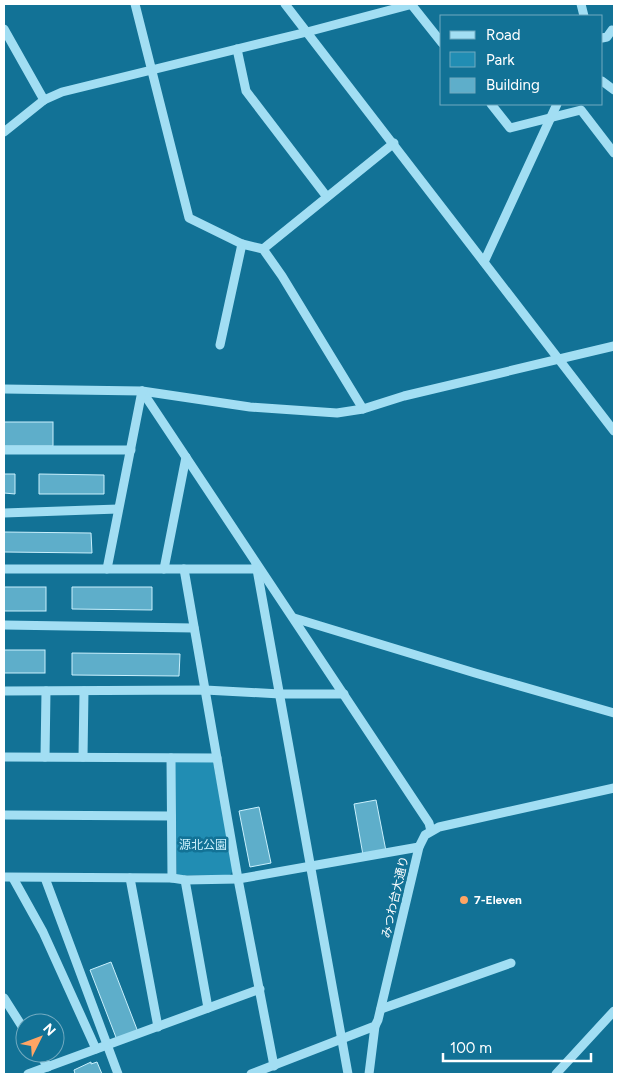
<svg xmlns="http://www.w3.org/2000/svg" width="618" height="1078" font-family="Figtree,'Noto Sans JP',sans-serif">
	<rect width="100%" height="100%" fill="#127296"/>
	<path fill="#218db3" d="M 175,761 L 213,762 L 234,869 L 230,875 L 177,875 Z"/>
	<g fill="#5eaeca" stroke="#c9f0fd">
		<rect x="4" y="422" width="49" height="24"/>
		<path d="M 4,474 L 15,474 L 15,494 L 4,493 Z"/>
		<path d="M 39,474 L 104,475 L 104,494 L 39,494 Z"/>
		<path d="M 4,532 L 91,533 L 92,553 L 4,552 Z"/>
		<rect x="4" y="587" width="42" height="24"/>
		<path d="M 72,587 L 152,587 L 152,610 L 72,609 Z"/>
		<rect x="4" y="650" width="41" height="23"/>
		<path d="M 72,653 L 180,654 L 179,676 L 72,675 Z"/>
		<path d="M 376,800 L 386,851 L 363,855 L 354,804 Z"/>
		<path d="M 259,807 L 271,863 L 250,867 L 239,811 Z"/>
		<path d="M 111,962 L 138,1032 L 117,1040 L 90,970 Z"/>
		<path d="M 91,1062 L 91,1064 L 97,1062 L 102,1074 L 75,1074 L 74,1070 Z"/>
	</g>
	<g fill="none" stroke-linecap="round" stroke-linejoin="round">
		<g stroke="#a2def3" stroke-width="9">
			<path d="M 135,4 L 189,218 L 242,244 L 263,249 L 282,276 L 363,409"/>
			<path d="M 285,4 L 614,431"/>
			<path d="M 411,4 L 442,43"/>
			<path d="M 581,4 L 584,16"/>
			<path d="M 4,29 L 44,100"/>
			<path d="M 602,38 L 607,37 L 612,30"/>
			<path d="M 237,49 L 246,91 L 327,197"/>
			<path d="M 602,81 L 614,90"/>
			<path d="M 491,104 L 510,128 L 581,110 L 614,153"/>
			<path d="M 4,132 L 44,100 L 62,92 L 307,32 L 413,4"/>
			<path d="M 263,249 L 394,143"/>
			<path d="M 484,262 L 557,104"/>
			<path d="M 220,345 L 242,244"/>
			<path d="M 4,389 L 142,391 L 250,407 L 337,413 L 363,409 L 404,396 L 614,346"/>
			<path d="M 142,391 L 429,823 L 431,831"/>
			<path d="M 4,450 L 131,450"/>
			<path d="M 4,513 L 118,509"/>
			<path d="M 256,564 L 348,1074"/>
			<path d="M 4,569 L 257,569"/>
			<path d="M 107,569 L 142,391"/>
			<path d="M 164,569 L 186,457"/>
			<path d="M 184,569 L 238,879 L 274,1066"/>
			<path d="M 294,618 L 475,673 L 614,713"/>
			<path d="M 4,625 L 194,628"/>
			<path d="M 4,691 L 205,690 L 280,694 L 344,694"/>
			<path d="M 4,757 L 217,758"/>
			<path d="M 45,757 L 46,691"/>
			<path d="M 83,757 L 84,691"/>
			<path d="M 171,758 L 172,878"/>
			<path d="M 4,815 L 171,816"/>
			<path d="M 4,877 L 172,878 L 185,880 L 238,879 L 419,847"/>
			<path d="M 13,878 L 43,932 L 96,1049"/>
			<path d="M 45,878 L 118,1074"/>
			<path d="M 130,878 L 158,1027"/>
			<path d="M 185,880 L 208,1008"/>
			<path d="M 4,998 L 25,1031"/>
			<path d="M 381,1009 L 511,963"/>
			<path d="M 39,1053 L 48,1067"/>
			<path d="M 28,1074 L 260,989"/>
			<path d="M 251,1074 L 375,1026 L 378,1020 L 419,847 L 425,835 L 439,827 L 614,788"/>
			<path d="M 369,1074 L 375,1026"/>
			<path d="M 556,1074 L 614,1011"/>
		</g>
	</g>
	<circle fill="#ffa564" stroke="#127296" stroke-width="2" cx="464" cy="900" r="5"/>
	<g text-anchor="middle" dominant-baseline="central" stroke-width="5" stroke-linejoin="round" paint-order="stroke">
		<g font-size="12" fill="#ccf1fd" stroke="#127296">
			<text x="203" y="845">源北公園</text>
		</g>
		<g font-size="12" fill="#fff" stroke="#127296">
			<text transform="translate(395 897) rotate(-77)">みつわ台大通り</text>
		</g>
		<g font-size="12" font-weight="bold" fill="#fff" stroke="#127296" text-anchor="start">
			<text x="474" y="900">7-Eleven</text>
		</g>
	</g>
	<rect width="618" height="1078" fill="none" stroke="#ffffff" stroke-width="10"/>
	<rect x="440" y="15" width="162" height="90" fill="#127296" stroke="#71aac0"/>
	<rect x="450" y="31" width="25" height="8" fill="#a2def3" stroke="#71aac0"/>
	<text x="486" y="40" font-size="15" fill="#ffffff">Road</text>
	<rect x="450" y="52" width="25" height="15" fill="#218db3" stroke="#71aac0"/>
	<text x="486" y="65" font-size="15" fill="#ffffff">Park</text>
	<rect x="450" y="78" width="25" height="15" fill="#5eaeca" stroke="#71aac0"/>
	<text x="486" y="90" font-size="15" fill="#ffffff">Building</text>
	<g transform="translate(40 1038) rotate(48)"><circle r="24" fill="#127296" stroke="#71aac0"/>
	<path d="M0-4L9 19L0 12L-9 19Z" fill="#ffa564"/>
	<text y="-8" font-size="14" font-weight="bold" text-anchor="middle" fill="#ffffff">N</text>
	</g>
	<path d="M443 1053v8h148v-8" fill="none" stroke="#ffffff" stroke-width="2.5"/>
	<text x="450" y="1053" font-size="15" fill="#ffffff" stroke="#127296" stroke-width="4" paint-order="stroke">100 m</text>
</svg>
